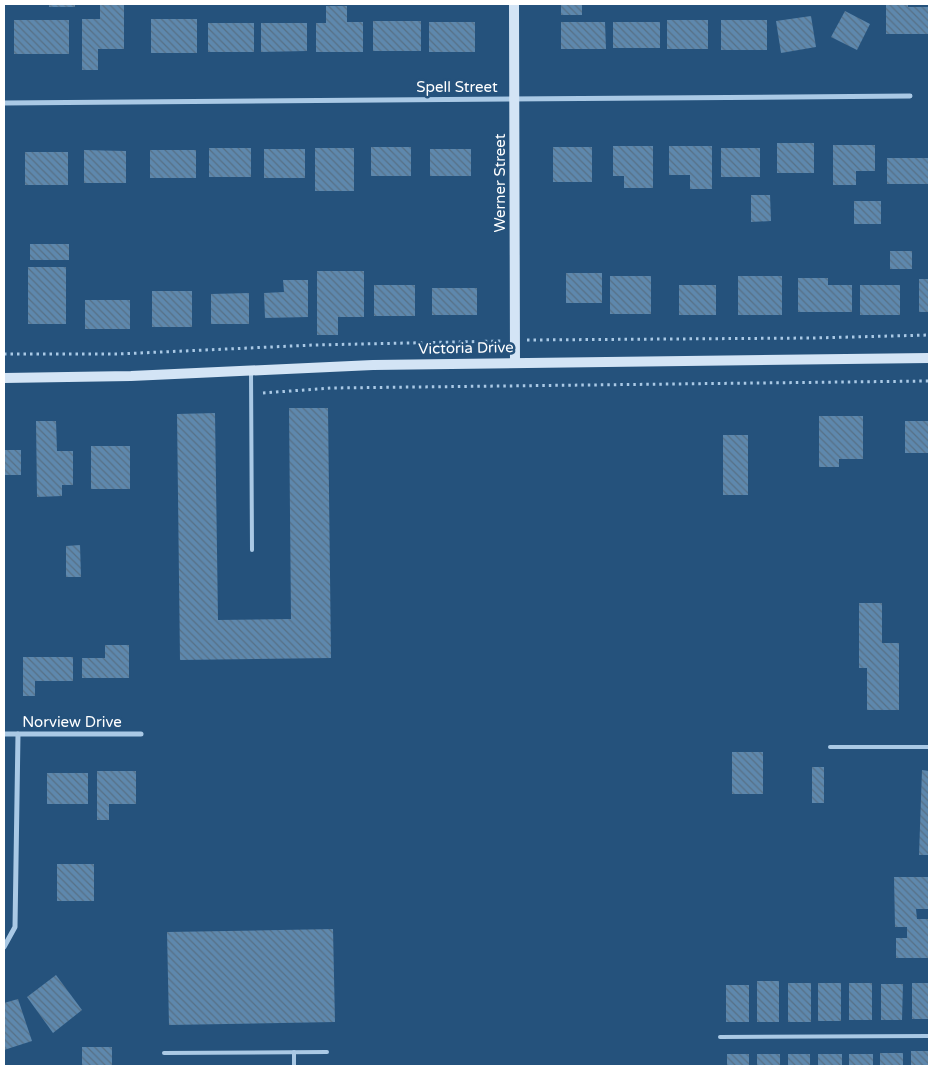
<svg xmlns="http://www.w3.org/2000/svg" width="933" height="1070" font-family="'Varela Round',sans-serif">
	<defs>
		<pattern id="building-back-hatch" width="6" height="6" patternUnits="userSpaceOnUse" patternTransform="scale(1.25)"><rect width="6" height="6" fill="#5e88ad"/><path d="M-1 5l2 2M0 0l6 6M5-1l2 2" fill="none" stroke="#577086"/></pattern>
	</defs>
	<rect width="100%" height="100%" fill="#25527c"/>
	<g fill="url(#building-back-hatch)">
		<rect x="49" y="4" width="26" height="3"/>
		<path d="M 100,4 L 124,4 L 124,49 L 98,49 L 98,70 L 82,70 L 82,19 L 100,19 Z"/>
		<rect x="561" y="4" width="21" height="11"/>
		<path d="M 886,4 L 908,4 L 908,7 L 929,7 L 929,34 L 886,34 Z"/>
		<path d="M 326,6 L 347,6 L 347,22 L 363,22 L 363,52 L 316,52 L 316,23 L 326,23 Z"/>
		<path d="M 845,11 L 870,24 L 857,50 L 831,37 Z"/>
		<path d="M 811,16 L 816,47 L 781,53 L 776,21 Z"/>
		<rect x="151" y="19" width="46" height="34"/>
		<rect x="14" y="20" width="55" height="34"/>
		<rect x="667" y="20" width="41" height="29"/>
		<rect x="721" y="20" width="46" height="30"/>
		<rect x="373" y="21" width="48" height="30"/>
		<rect x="429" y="22" width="46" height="30"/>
		<path d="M 561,22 L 605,22 L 606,49 L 561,49 Z"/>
		<rect x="613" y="22" width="47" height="26"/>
		<rect x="208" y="23" width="46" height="29"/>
		<path d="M 261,23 L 307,23 L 307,51 L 261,52 Z"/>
		<rect x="777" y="143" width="37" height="30"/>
		<path d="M 833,145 L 875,145 L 875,171 L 856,171 L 856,185 L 833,185 Z"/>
		<path d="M 613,146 L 653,146 L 653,188 L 624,188 L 624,176 L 613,176 Z"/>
		<path d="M 669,146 L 712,146 L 712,189 L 690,189 L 690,175 L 669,175 Z"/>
		<rect x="371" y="147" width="40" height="29"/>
		<rect x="553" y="147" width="39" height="35"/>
		<rect x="209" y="148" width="42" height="29"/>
		<rect x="315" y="148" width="39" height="43"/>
		<rect x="721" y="148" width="39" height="29"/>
		<rect x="264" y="149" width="41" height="29"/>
		<rect x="430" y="149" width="41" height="27"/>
		<path d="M 84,150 L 126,151 L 126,183 L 84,183 Z"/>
		<rect x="150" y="150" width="46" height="28"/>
		<rect x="25" y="152" width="43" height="33"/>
		<rect x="887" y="158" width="42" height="26"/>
		<path d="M 751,195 L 770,195 L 771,221 L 751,222 Z"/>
		<rect x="854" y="201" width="27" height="23"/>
		<rect x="30" y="244" width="39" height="16"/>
		<rect x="890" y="251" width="22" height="18"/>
		<rect x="28" y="267" width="38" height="57"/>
		<path d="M 317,271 L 364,271 L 364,317 L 338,317 L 338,335 L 317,335 Z"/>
		<rect x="566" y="273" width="36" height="30"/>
		<rect x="610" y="276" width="41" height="38"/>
		<rect x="738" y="276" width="44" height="39"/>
		<path d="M 798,278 L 828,278 L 828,285 L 852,285 L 852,312 L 798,312 Z"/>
		<rect x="919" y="279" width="10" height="33"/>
		<path d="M 283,280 L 308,280 L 308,317 L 265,318 L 264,293 L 284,292 Z"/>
		<rect x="374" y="285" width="41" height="31"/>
		<rect x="679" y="285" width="37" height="30"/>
		<rect x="860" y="285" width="40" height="30"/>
		<rect x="432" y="288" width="45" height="27"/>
		<rect x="152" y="291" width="40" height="36"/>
		<path d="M 249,293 L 249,324 L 211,324 L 211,294 Z"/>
		<rect x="85" y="300" width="45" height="29"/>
		<path d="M 289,408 L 328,408 L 331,658 L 180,660 L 177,414 L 215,413 L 218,620 L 291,619 Z"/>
		<path d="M 819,416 L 863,416 L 863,459 L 839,459 L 839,467 L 819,467 Z"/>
		<path d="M 36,421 L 56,421 L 57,451 L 73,451 L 73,485 L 62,485 L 62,496 L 37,497 Z"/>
		<rect x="905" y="421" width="24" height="32"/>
		<rect x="723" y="435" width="25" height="60"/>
		<rect x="91" y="446" width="39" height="43"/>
		<rect x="4" y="450" width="17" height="25"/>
		<path d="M 80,545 L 81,577 L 66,577 L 66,546 Z"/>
		<path d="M 859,603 L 882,603 L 882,643 L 899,643 L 899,710 L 867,710 L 867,668 L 859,668 Z"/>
		<path d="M 105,645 L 129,645 L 129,678 L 82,678 L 82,658 L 105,658 Z"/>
		<path d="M 23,657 L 73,657 L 73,681 L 35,681 L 35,696 L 23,696 Z"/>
		<rect x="732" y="752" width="31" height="42"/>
		<rect x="812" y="767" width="12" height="36"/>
		<path d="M 922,770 L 929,771 L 929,855 L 919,855 Z"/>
		<path d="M 97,771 L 136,771 L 136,804 L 109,804 L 109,820 L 97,820 Z"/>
		<rect x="47" y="773" width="41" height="31"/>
		<rect x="57" y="864" width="37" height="37"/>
		<path d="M 894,877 L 929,877 L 929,909 L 916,909 L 917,919 L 929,919 L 929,958 L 896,958 L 896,938 L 907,938 L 907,927 L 895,927 Z"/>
		<path d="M 333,929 L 335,1022 L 169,1025 L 167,932 Z"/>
		<path d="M 56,975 L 82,1010 L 53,1033 L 27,997 Z"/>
		<rect x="757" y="981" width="22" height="41"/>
		<rect x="788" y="983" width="23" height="39"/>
		<rect x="818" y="983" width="23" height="38"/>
		<rect x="849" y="983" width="23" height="37"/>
		<rect x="912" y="983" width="17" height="36"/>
		<path d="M 881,984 L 903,984 L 902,1020 L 881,1020 Z"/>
		<rect x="726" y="985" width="23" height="37"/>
		<path d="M 18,999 L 32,1041 L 4,1050 L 4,1003 Z"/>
		<rect x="82" y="1047" width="30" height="19"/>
		<rect x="911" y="1051" width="18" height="15"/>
		<rect x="880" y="1053" width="23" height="13"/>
		<rect x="727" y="1054" width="22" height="12"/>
		<rect x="757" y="1054" width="23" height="12"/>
		<rect x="788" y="1054" width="22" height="12"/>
		<rect x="818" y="1054" width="24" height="12"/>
		<rect x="849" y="1054" width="24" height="12"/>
	</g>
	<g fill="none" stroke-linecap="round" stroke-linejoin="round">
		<g stroke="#aac9e5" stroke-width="3" stroke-dasharray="2.5 4" stroke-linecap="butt">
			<path d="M 527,340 L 812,338 L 929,335"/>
			<path d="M 4,354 L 118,354 L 314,345 L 501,341"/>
			<path d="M 263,393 L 331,388 L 929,381"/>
		</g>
		<g stroke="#aac9e5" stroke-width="4">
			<path d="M 251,371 L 252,550"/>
			<path d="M 830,747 L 929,747"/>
			<path d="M 720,1037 L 929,1036"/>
			<path d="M 164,1053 L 327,1052"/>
			<path d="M 294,1066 L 294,1052"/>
		</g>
		<g stroke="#aac9e5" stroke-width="5">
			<path d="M 4,103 L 910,96"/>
			<path d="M 4,734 L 141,734"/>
			<path d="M 4,947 L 15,927 L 18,734"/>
		</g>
		<g stroke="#d3e4f5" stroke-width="10">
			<path d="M 514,4 L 515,363"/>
			<path d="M 4,378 L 131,376 L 373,365 L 929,358"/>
		</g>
	</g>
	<g text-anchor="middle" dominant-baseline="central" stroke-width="5" stroke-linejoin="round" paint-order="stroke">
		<g font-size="15" fill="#fff" stroke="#25527c">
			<text x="457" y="87">Spell Street</text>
			<text transform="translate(500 183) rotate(-90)">Werner Street</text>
			<text transform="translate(466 348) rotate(-1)">Victoria Drive</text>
			<text x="72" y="722">Norview Drive</text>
		</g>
	</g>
	<rect width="933" height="1070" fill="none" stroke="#ffffff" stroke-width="10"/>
</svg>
